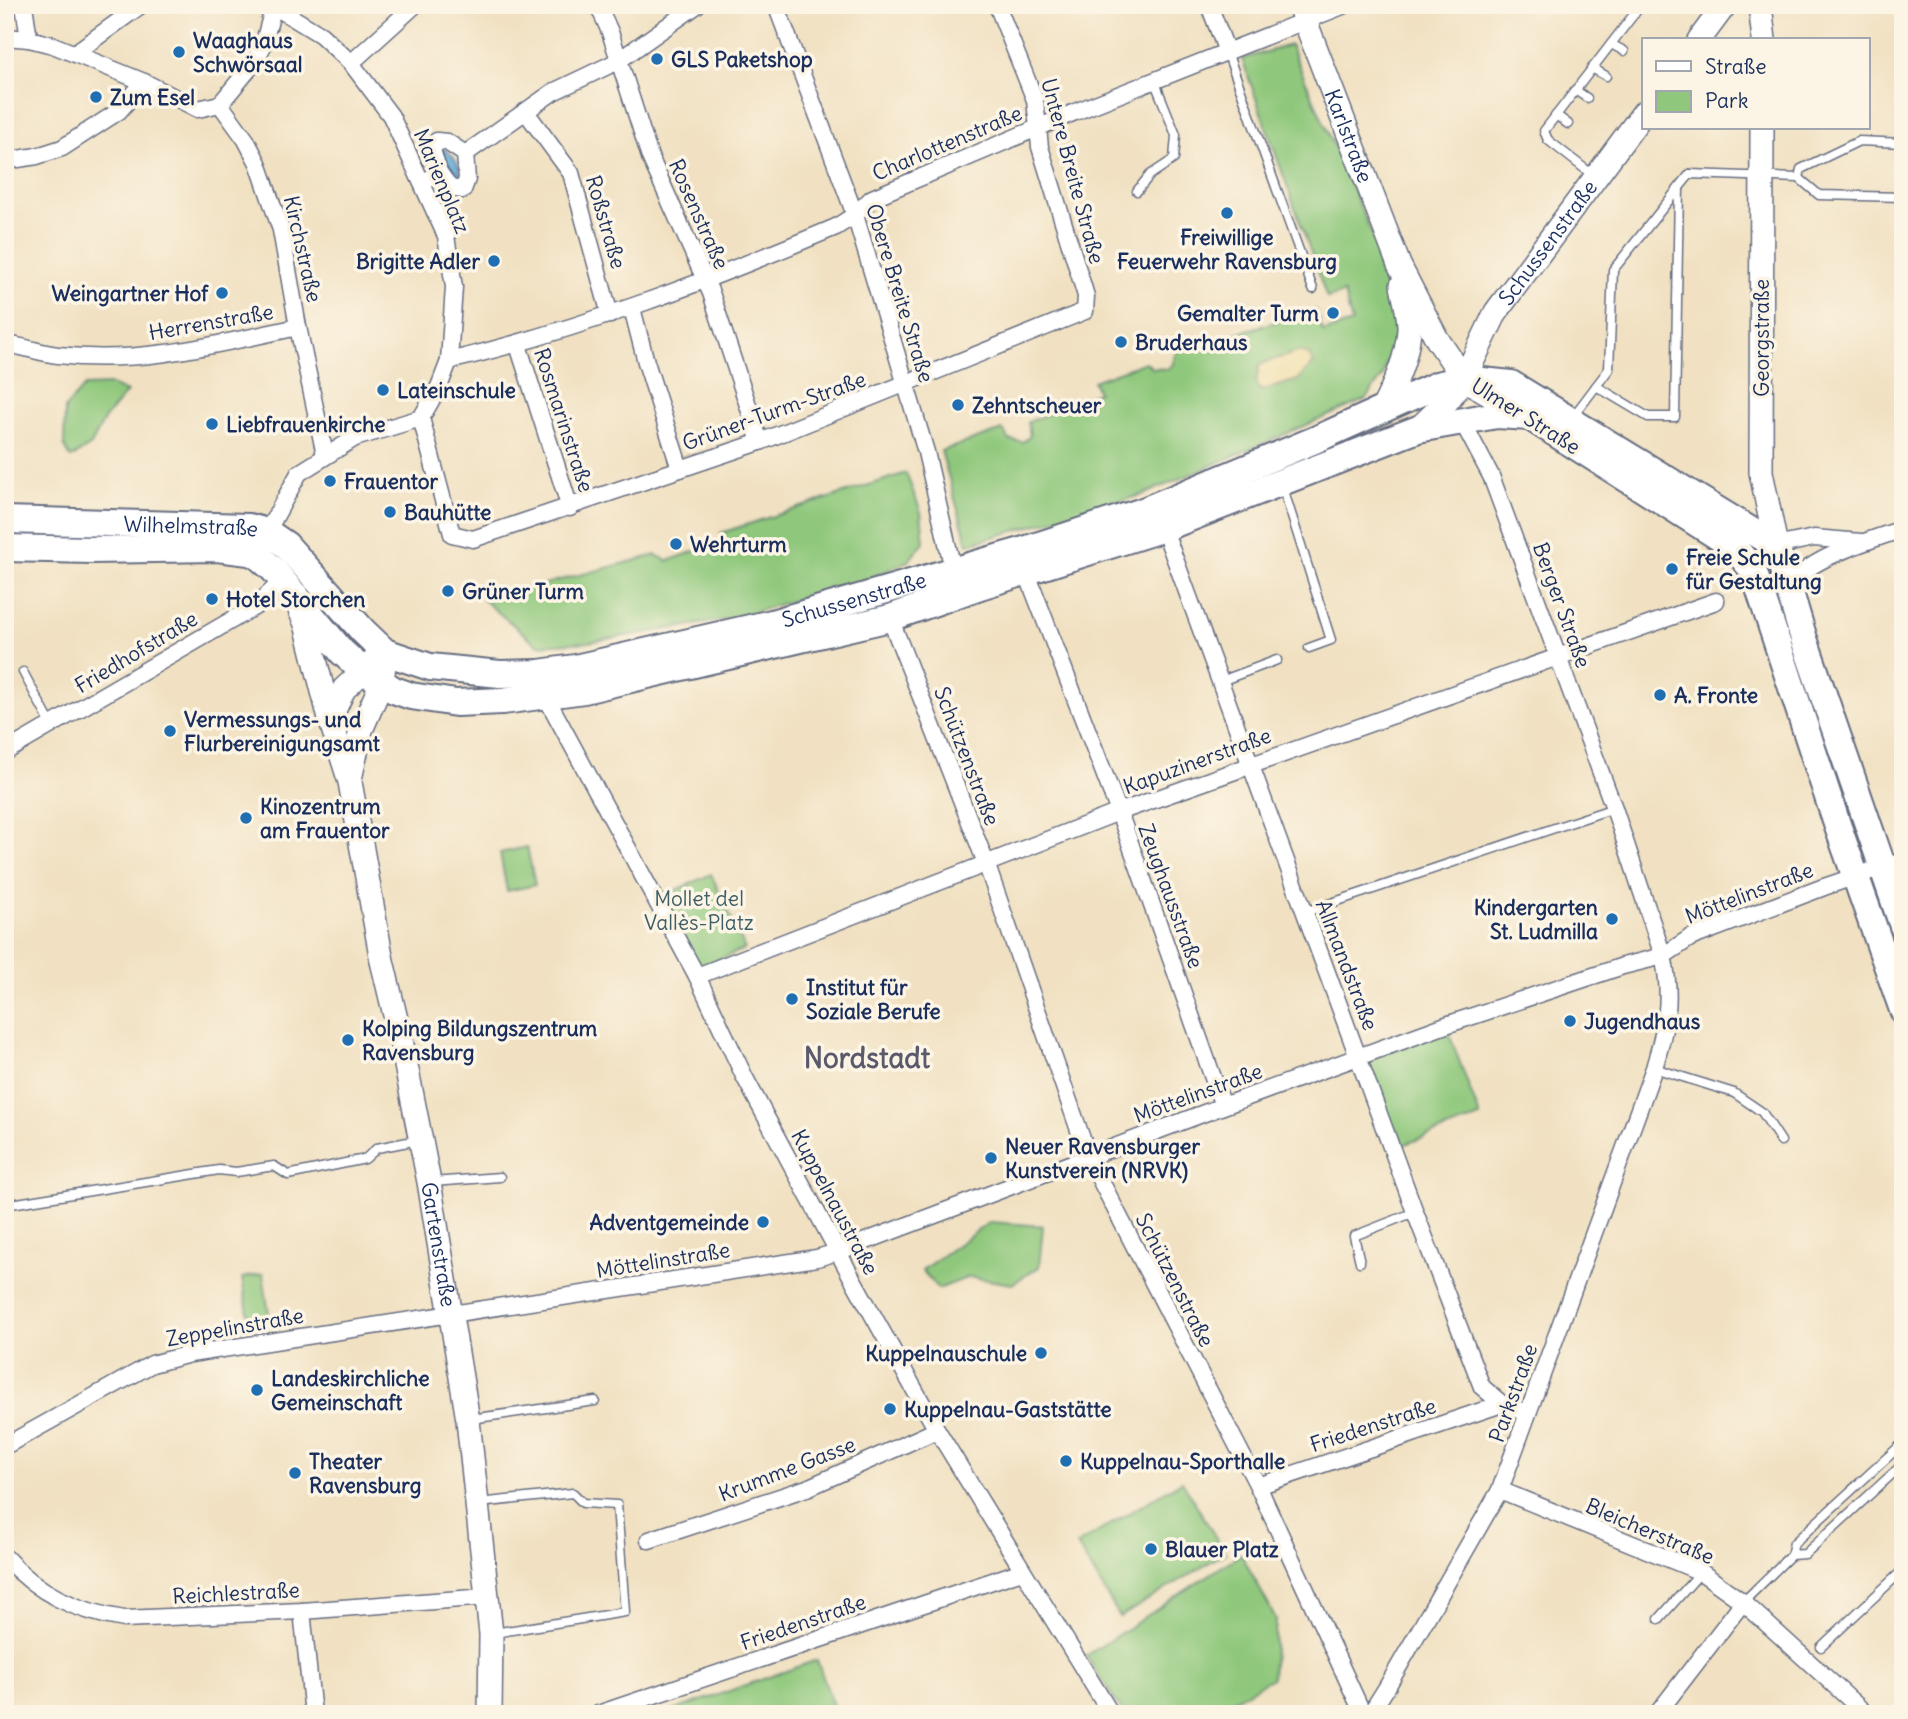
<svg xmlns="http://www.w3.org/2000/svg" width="1908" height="1719" font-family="Delius,sans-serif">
	<rect width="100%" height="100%" fill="#fcf5e5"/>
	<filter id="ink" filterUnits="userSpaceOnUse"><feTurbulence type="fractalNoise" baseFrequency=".0143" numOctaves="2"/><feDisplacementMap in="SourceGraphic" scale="14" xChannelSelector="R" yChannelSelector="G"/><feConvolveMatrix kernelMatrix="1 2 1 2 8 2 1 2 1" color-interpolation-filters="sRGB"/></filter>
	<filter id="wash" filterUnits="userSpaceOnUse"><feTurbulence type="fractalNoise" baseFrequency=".00686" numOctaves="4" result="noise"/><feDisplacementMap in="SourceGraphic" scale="28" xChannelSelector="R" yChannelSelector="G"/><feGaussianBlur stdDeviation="1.57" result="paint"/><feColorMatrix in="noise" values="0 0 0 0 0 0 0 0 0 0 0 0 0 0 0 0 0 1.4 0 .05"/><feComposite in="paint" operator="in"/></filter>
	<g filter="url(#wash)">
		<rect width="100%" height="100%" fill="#f1e1c2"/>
		<g fill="#8fc87c" stroke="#557c6d" stroke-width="2">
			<path d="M 1290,45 L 1388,271 L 1396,330 L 1383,376 L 1365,400 L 1142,495 L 968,544 L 941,451 L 1003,430 L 1009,440 L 1023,442 L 1030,436 L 1028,422 L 1098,392 L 1093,381 L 1146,362 L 1152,368 L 1167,369 L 1173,364 L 1176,351 L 1316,310 L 1323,332 L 1352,323 L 1344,293 L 1327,298 L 1242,59 Z"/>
			<path d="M 111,385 L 127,392 L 105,418 L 91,445 L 71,458 L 64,445 L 65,408 L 85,386 Z"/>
			<path d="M 906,473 L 921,512 L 924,542 L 908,561 L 870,578 L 730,619 L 589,642 L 538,645 L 483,600 L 656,555 L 668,561 L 723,541 L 721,533 Z"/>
			<path d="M 527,847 L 535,885 L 507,891 L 500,853 Z"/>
			<path d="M 711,874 L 745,949 L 698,968 L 663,896 Z"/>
			<path d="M 1446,1025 L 1480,1117 L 1392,1149 L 1359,1057 Z"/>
			<path d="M 990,1222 L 1043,1226 L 1039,1267 L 1012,1284 L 969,1277 L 938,1289 L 922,1270 Z"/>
			<path d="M 263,1274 L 270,1321 L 250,1325 L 242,1278 Z"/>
			<path d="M 1182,1481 L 1225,1553 L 1120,1617 L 1077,1545 Z"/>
			<path d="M 1241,1554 L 1276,1619 L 1272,1678 L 1209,1714 L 1124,1714 L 1086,1656 Z"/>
			<path d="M 817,1660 L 836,1714 L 664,1714 Z"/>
		</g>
		<path fill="#eeda9e" stroke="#84847e" stroke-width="2" d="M 1301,351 L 1309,355 L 1314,363 L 1298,380 L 1260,391 L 1256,381 L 1260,364 Z"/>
		<path fill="#5fa8d6" stroke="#3d6c9a" stroke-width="2" d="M 442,147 C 454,156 461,164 461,179 L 454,184 L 438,156 Z"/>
	</g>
	<g filter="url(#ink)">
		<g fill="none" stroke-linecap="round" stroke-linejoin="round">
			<g stroke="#666d81" stroke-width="11">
				<g id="lane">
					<path d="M 1611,44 L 1624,51"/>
					<path d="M 1227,52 L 1313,289"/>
					<path d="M 1592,68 L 1606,76"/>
					<path d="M 1575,90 L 1587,98"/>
					<path d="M 1556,115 L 1568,124"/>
					<path d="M 1594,176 L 1548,140 L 1544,131 L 1641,5"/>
					<path d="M 1799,178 L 1801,169 L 1859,141 L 1903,143"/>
					<path d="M 1137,191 L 1150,175 L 1174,159 L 1176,135 L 1154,80"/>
					<path d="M 1596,386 L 1648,417 L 1675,417 L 1679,188"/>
					<path d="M 1572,418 L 1609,369 L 1613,270 L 1690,174 L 1799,178 L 1819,195 L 1903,197"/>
					<path d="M 1282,485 L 1331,640 L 1309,648"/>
					<path d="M 23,672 L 52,726"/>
					<path d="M 1221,681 L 1277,660"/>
					<path d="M 1305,912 L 1614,808"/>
					<path d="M 1654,1068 L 1734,1093 L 1762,1112 L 1781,1141"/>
					<path d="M 432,1182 L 500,1177"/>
					<path d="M 5,1205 L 219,1170 L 236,1172 L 274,1166 L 288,1175 L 365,1159 L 377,1148 L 418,1140"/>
					<path d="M 1360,1262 L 1354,1236 L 1415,1212"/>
					<path d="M 471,1419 L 595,1401"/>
					<path d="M 479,1503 L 573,1493 L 583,1503 L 617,1505 L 625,1612 L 494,1633"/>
					<path d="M 1791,1555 L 1805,1554 L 1903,1464"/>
					<path d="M 1743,1602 L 1791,1555 L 1794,1543 L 1903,1443"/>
					<path d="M 1659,1619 L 1701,1572"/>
					<path d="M 1821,1647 L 1903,1570"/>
				</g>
			</g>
			<g stroke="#666d81" stroke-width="19">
				<g id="street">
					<path d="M 24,5 L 29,39"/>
					<path d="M 598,5 L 610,32 L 650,157 L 711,293 L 760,442"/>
					<path d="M 776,5 L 855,215 L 926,452 L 953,569 L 960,573"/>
					<path d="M 1209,5 L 1227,52"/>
					<path d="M 5,37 L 29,39 L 53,45 L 144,82 L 198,109 L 220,104"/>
					<path d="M 75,53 L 141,5"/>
					<path d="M 351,63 L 415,5"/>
					<path d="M 220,104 L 246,140 L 258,163 L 281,230 L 298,327 L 325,455"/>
					<path d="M 220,104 L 253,64 L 263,46 L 274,5"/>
					<path d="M 526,112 L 571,173 L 610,315"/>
					<path d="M 465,154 L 553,92 L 618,61 L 697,5"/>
					<path d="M 5,161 L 37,156 L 62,148 L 119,111 L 144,82"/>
					<path d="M 423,183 L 439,172 L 432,150 L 437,141 L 447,142 L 465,154 L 467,179 L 463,190 L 450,188 L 439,172"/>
					<path d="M 632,308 L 646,362 L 680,469"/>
					<path d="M 5,344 C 23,346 40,353 58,355 C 141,365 218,344 298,327"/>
					<path d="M 518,345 L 570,508"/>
					<path d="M 449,361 C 583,329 710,280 836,227 L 855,215 L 872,198 L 1075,112 L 1345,5"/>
					<path d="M 421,418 L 452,534 L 473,539 L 760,442 L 1085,311 L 1086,296 L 1040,147 L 1035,100 L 997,5"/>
					<path d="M 1161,521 L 1415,1212 L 1482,1387 L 1502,1404 L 1528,1413"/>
					<path d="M 267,532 L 299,473 L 355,438 L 421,418 L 439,387 L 449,361 L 454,287 L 446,236 L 391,116 L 351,63 L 321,35 L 272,5"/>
					<path d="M 1776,546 L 1814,538 L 1861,542"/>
					<path d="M 1031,584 L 1119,812 L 1223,1106"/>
					<path d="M 1791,595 C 1794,589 1797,580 1801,575 C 1817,556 1879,537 1903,529"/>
					<path d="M 890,618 L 986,863 L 1088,1156 L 1258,1486 L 1363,1714"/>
					<path d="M 546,697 L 697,976 L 744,1076 L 851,1276 L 937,1430 L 1111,1714"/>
					<path d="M 5,752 L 256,606 L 283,580"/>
					<path d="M 697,976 L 1119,812 L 1716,601"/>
					<path d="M 5,1446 L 152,1364 L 190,1354 L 817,1258 L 837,1252 L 1223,1106 L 1446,1025 L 1623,966 L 1663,956 L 1690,938 L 1824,887 L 1903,860"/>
					<path d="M 1258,1486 L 1502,1404"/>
					<path d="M 1500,1490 L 1701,1572 L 1743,1602 L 1866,1714"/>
					<path d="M 649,1540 L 807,1488 L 937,1430"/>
					<path d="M 5,1557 C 38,1594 76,1611 124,1619 L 302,1611 L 487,1597"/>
					<path d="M 302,1611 L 313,1714"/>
					<path d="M 598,1714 L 1022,1571"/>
					<path d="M 1370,1714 L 1387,1687 L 1500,1490 L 1654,1068 C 1666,1027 1673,999 1663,956 L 1614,808 L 1491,476 L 1462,421"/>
					<path d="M 1657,1714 L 1743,1602"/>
				</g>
			</g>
			<g stroke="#666d81" stroke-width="26">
				<g id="secondary">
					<path id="s1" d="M 1299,5 L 1399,265 L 1437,339 L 1464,379 L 1530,417"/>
					<path d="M 1760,5 L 1764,40"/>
					<path d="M 1699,40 L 1725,5"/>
					<path d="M 1762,128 L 1761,472 L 1776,546"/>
					<path d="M 1382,410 C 1395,384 1407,359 1409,330 C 1410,316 1404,299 1402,285"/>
					<path id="s2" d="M 1418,429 L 1448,400 L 1464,379 L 1496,312 L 1644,112"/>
					<path id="s3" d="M 297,603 L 306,624 L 330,719 L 350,782 L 382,961 L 401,1040 L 429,1182 L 468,1420 L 491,1634 L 490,1714"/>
					<path d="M 330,719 L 344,689 L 376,659"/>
					<path d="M 350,779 L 361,730 L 382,682 L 384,665"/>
				</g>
			</g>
			<g stroke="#666d81" stroke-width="30">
				<g id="primary">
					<path id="s4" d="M 5,520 L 249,527 L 267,532 L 286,545 L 363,631 L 385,652 L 430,667 L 500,674 L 539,673 L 575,668 L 772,623 L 1018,552 L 1143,511 L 1317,439 L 1437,385 L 1464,379 L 1511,384 L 1776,546 L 1804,639 L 1903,926"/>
					<path d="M 5,548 L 91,550 L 217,548 L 249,552 L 257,555 L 273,569 L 342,652 L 362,670 L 394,690 L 411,696 L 456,703 L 503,701 L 584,690 L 890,618 L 980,586 L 1164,528 L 1418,429 L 1497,415 L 1530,417 L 1733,546 L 1753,570 L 1838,827 L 1903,1010"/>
				</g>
			</g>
			<use href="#lane" stroke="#fff" stroke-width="8"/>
			<use href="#street" stroke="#fff" stroke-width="16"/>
			<use href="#secondary" stroke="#fff" stroke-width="23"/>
			<use href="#primary" stroke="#fff" stroke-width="26"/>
		</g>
	</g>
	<g fill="#1f6fb2" stroke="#fcf5e5" stroke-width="2.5">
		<circle cx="179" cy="52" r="7"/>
		<circle cx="657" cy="59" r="7"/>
		<circle cx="96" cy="97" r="7"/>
		<circle cx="1227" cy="213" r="7"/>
		<circle cx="494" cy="261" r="7"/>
		<circle cx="222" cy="293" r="7"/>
		<circle cx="1333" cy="313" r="7"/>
		<circle cx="1121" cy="342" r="7"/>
		<circle cx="383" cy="390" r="7"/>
		<circle cx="958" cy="405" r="7"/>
		<circle cx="212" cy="424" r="7"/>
		<circle cx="330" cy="481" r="7"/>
		<circle cx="390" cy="512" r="7"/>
		<circle cx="676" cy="544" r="7"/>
		<circle cx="1672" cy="569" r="7"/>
		<circle cx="448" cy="591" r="7"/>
		<circle cx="212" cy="599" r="7"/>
		<circle cx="1660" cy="695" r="7"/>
		<circle cx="170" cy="731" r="7"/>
		<circle cx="246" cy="818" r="7"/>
		<circle cx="1612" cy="919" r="7"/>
		<circle cx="792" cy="999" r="7"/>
		<circle cx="1570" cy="1021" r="7"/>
		<circle cx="348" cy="1040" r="7"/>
		<circle cx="991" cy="1158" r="7"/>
		<circle cx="763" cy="1222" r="7"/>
		<circle cx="1041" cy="1353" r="7"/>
		<circle cx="257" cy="1390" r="7"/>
		<circle cx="890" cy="1409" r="7"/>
		<circle cx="1066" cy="1461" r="7"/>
		<circle cx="295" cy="1473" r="7"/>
		<circle cx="1151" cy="1549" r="7"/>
	</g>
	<g text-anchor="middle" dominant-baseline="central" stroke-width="7" stroke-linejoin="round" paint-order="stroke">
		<g font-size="21" font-weight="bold" fill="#1b2f5e" stroke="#fcf5e5" text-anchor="start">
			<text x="193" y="40">Waaghaus<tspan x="193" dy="24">Schwörsaal</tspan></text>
			<text x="671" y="59">GLS Paketshop</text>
			<text x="110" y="97">Zum Esel</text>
			<text x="1227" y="237" text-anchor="middle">Freiwillige<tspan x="1227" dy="24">Feuerwehr Ravensburg</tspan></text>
			<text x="480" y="261" text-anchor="end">Brigitte Adler</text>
			<text x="208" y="293" text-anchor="end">Weingartner Hof</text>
			<text x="1319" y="313" text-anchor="end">Gemalter Turm</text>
			<text x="1135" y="342">Bruderhaus</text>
			<text x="397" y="390">Lateinschule</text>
			<text x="972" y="405">Zehntscheuer</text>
			<text x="226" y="424">Liebfrauenkirche</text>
			<text x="344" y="481">Frauentor</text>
			<text x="404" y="512">Bauhütte</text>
			<text x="690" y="544">Wehrturm</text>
			<text x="1686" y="557">Freie Schule<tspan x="1686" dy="24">für Gestaltung</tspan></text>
			<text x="462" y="591">Grüner Turm</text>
			<text x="226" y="599">Hotel Storchen</text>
			<text x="1674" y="695">A. Fronte</text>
			<text x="184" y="719">Vermessungs- und<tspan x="184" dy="24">Flurbereinigungsamt</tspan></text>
			<text x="260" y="806">Kinozentrum<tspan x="260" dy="24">am Frauentor</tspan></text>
			<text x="1598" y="907" text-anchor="end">Kindergarten<tspan x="1598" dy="24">St. Ludmilla</tspan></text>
			<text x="806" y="987">Institut für<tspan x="806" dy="24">Soziale Berufe</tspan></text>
			<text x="1584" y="1021">Jugendhaus</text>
			<text x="362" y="1028">Kolping Bildungszentrum<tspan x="362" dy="24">Ravensburg</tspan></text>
			<text x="1005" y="1146">Neuer Ravensburger<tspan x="1005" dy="24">Kunstverein (NRVK)</tspan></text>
			<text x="749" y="1222" text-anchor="end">Adventgemeinde</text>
			<text x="1027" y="1353" text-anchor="end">Kuppelnauschule</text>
			<text x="271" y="1378">Landeskirchliche<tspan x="271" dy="24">Gemeinschaft</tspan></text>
			<text x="904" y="1409">Kuppelnau-Gaststätte</text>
			<text x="309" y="1461">Theater<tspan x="309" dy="24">Ravensburg</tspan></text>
			<text x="1080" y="1461">Kuppelnau-Sporthalle</text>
			<text x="1165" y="1549">Blauer Platz</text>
		</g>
		<g font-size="21" fill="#1b2f5e" stroke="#fcf5e5">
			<text stroke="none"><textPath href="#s1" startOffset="140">Karlstraße</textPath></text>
			<text transform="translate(947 143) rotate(-23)">Charlottenstraße</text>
			<text transform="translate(1073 171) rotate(75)">Untere Breite Straße</text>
			<text transform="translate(442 181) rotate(67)">Marienplatz</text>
			<text transform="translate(699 214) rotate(66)">Rosenstraße</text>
			<text transform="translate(606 222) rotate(74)">Roßstraße</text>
			<text stroke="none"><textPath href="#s2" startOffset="229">Schussenstraße</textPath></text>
			<text transform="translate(303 249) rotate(77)">Kirchstraße</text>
			<text transform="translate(900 293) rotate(73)">Obere Breite Straße</text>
			<text transform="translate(211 322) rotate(-10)">Herrenstraße</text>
			<text transform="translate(1761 338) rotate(-90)">Georgstraße</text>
			<text transform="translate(774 411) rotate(-20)">Grüner-Turm-Straße</text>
			<text transform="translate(1526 416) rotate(32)">Ulmer Straße</text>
			<text transform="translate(564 420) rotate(72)">Rosmarinstraße</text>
			<text stroke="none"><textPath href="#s4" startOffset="186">Wilhelmstraße</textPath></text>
			<text stroke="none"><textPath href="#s4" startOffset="912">Schussenstraße</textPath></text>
			<text transform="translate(1562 605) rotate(70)">Berger Straße</text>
			<text transform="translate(136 652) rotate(-31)">Friedhofstraße</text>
			<text transform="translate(967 756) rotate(69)">Schützenstraße</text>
			<text transform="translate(1197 761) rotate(-20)">Kapuzinerstraße</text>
			<text transform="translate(1749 893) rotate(-21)">Möttelinstraße</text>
			<text transform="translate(1171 896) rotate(70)">Zeughausstraße</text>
			<text transform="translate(1347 965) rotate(69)">Allmandstraße</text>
			<text transform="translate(1198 1093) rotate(-20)">Möttelinstraße</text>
			<text transform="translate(835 1202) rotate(62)">Kuppelnaustraße</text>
			<text stroke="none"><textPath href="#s3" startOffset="658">Gartenstraße</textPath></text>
			<text transform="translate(663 1260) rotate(-9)">Möttelinstraße</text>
			<text transform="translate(1175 1280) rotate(63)">Schützenstraße</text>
			<text transform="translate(235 1327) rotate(-10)">Zeppelinstraße</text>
			<text transform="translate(1513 1393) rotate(-70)">Parkstraße</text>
			<text transform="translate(1373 1425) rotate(-18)">Friedenstraße</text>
			<text transform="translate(787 1469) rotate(-21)">Krumme Gasse</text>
			<text transform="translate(1650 1531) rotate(23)">Bleicherstraße</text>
			<text transform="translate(236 1593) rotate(-3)">Reichlestraße</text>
			<text transform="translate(803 1622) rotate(-19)">Friedenstraße</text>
		</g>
		<g font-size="21" fill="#3e5d67" stroke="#fcf5e5">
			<text x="699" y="898">Mollet del<tspan x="699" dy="24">Vallès-Platz</tspan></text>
		</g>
		<g font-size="28" font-weight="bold" fill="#5b596c" stroke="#fcf5e5">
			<text x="867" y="1058">Nordstadt</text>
		</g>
	</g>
	<rect width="1908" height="1719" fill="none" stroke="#fcf5e5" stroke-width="28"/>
	<rect x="1642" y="38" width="228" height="91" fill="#fcf5e5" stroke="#a2a6af" stroke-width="2"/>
	<rect x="1656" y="61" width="35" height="10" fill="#ffffff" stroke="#a2a6af" stroke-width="2"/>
	<text x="1705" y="74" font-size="21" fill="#1b2f5e">Straße</text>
	<rect x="1656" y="91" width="35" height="21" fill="#8fc87c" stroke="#a2a6af" stroke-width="2"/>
	<text x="1705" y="108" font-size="21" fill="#1b2f5e">Park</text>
</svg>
